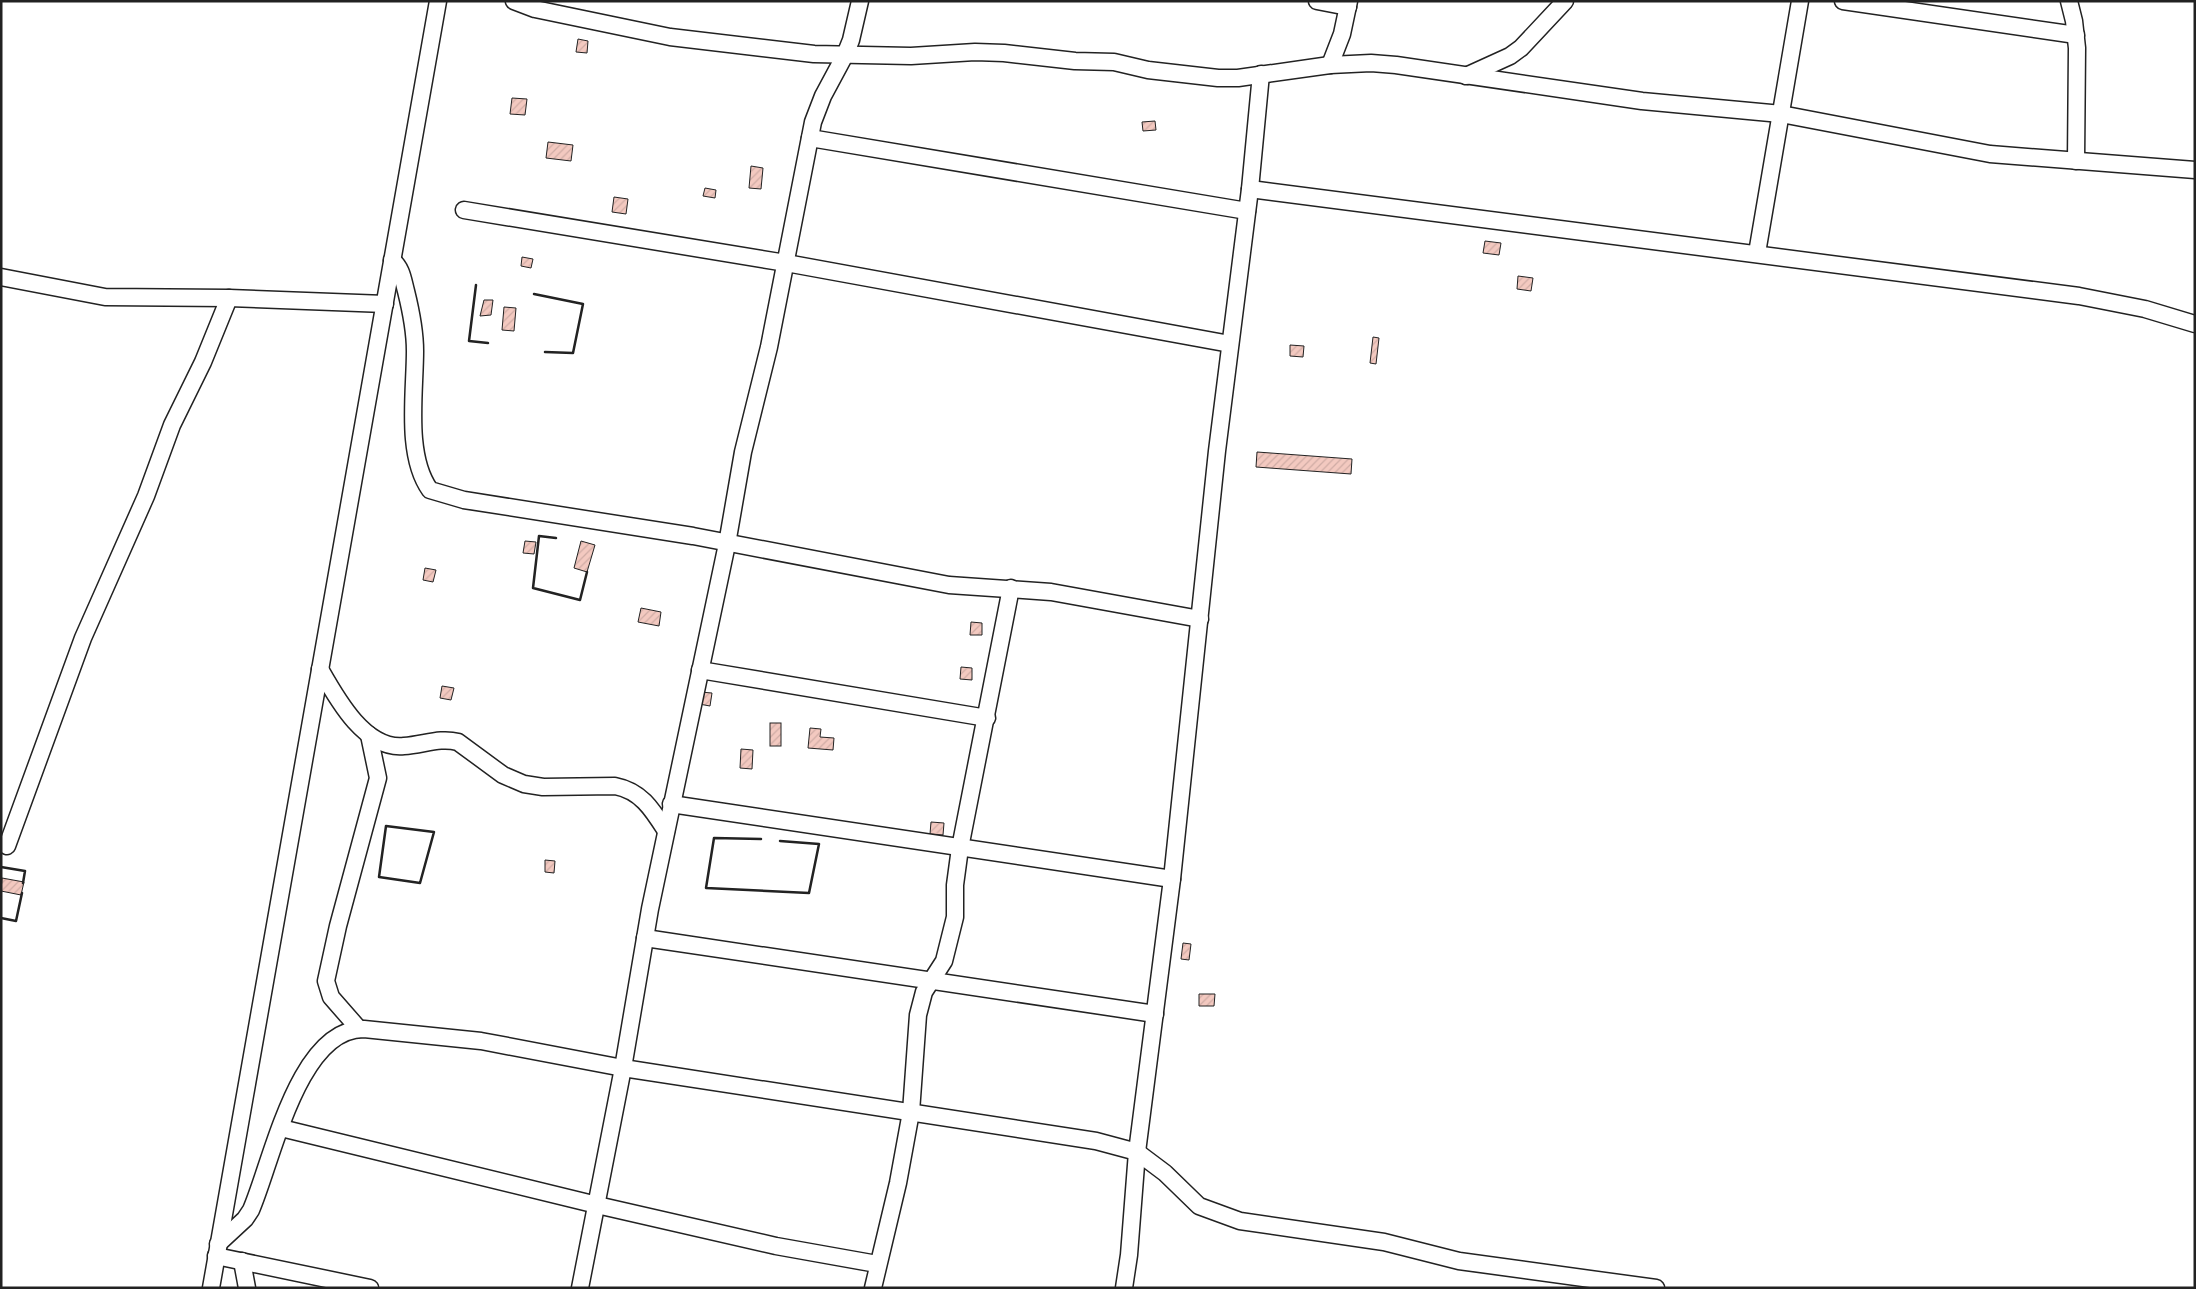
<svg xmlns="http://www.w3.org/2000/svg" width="2196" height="1289" font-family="Poppins,sans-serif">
	<defs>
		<pattern id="building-hatch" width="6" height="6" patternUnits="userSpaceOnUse" patternTransform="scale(1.25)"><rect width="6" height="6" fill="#f3c9c0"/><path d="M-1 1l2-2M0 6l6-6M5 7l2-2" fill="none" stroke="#d0aca5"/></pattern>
	</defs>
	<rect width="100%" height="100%" fill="#fff"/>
	<g fill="url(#building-hatch)" stroke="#222">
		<path d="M 578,39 L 588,41 L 587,53 L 576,52 Z"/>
		<path d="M 512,98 L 527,99 L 525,115 L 510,114 Z"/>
		<path d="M 1155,121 L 1156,130 L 1143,131 L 1142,122 Z"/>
		<path d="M 548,142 L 573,145 L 571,161 L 546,158 Z"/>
		<path d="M 751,166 L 763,168 L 761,189 L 749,188 Z"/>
		<path d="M 705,188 L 716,190 L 715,198 L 703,196 Z"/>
		<path d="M 614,197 L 628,199 L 626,214 L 612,212 Z"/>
		<path d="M 1485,241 L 1501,243 L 1499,255 L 1483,253 Z"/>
		<path d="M 522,257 L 533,259 L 531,268 L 521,266 Z"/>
		<path d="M 1518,276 L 1533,278 L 1531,291 L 1517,289 Z"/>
		<path d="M 484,300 L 493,300 L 491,315 L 480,316 Z"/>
		<path d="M 504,307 L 516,308 L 514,331 L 502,330 Z"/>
		<path d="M 1373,337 L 1379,338 L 1376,364 L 1370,363 Z"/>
		<path d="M 1290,345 L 1304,346 L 1303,357 L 1290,356 Z"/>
		<path d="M 1257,452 L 1352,459 L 1351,474 L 1256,467 Z"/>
		<path d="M 525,541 L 536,542 L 534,554 L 523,553 Z"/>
		<path d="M 581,541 L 595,545 L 587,572 L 574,568 Z"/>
		<path d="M 425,568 L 436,570 L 433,582 L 423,580 Z"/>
		<path d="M 641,608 L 661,612 L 659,626 L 638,622 Z"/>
		<path d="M 971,622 L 982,623 L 982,635 L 970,635 Z"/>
		<path d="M 961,667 L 972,668 L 972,680 L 960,679 Z"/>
		<path d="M 442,686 L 454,688 L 451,700 L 440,698 Z"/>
		<path d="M 700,692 L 712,693 L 710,706 L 699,704 Z"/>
		<rect x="770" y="723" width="11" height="23"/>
		<path d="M 810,728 L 821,729 L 820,737 L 834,738 L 833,750 L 808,748 Z"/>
		<path d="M 741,749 L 753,750 L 752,769 L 740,768 Z"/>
		<path d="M 931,822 L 944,823 L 943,835 L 930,834 Z"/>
		<path d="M 545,860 L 555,861 L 554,873 L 545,872 Z"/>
		<path d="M 2,878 L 24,882 L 21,895 L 1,891 Z"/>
		<path d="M 1183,943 L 1191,944 L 1189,960 L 1181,959 Z"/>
		<path d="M 1199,994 L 1215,994 L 1214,1006 L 1199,1006 Z"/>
	</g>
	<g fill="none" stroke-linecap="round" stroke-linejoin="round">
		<g stroke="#222" stroke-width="19">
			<g id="minor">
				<path d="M 514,1 L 535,9 L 670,37 L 814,54 L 911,56 L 975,52 L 1004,53 L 1075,61 L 1114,62 L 1148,70 L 1218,78 L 1238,78 L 1330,65 L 1371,63 L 1396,65 L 1642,101 L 1781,114 L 1990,154 L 2195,170"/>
				<path d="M 1317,1 L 1348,7"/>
				<path d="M 1843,1 L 2076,35"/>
				<path d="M 2069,1 L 2074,21 L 2077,48 L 2076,161"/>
				<path d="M 1330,65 L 1342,34 L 1349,1"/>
				<path d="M 1466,76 L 1510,56 L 1521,48 L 1565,1"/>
				<path d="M 810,138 L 1247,211"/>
				<path d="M 1250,189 L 2079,296 L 2145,309 L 2195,324"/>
				<path d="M 464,210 L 786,263 L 1230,344"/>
				<path d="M 1757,253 L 1800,1"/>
				<path d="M 392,260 C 402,268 403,280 406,291 C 411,311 415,331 415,351 C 415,393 405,455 430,490 L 464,500 L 693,536 L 949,585 L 1051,592 L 1200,619"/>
				<path d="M 1,277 L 105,297 L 229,298 L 385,304"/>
				<path d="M 320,669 C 337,699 365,750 404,746 C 423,745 440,737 458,742 L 503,775 L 524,784 L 543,787 L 615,786 C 641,791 652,809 666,831"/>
				<path d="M 700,670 L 987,718"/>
				<path d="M 671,804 L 1172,879"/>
				<path d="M 7,846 L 83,638 L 146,496 L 172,425 L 203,362 L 229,298"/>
				<path d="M 645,938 L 1155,1014"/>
				<path d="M 359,1029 L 331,997 L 326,981 L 338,926 L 378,778 L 369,735"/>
				<path d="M 281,1128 L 597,1205 L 776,1246 L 877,1264"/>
				<path d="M 218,1244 L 245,1219 L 251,1210 C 272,1162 298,1028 364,1029 L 481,1041 L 623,1068 L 1096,1141 L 1137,1152 L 1165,1173 L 1199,1206 L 1240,1221 L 1384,1242 L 1459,1261 L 1656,1288"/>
				<path d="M 216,1256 L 370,1288"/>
				<path d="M 242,1261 L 247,1288"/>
				<path d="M 211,1288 L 438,1"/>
				<path d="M 580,1288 L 623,1068 L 650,909 L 727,544 L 743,452 L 769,347 L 813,122 L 823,96 L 845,55 L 851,40 L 860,1"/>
				<path d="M 873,1288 L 898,1183 L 911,1112 L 918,1015 L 924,992 L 944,961 L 955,917 L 955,885 L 960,848 L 1011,588"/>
				<path d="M 1124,1288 L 1129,1255 L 1137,1152 L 1172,879 L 1217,451 L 1250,189 L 1261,74"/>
			</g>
		</g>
		<use href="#minor" stroke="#fff" stroke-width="16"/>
		<g stroke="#222" stroke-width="2.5">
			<path d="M 476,285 L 469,341 L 488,343"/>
			<path d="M 534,294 L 583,304 L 573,353 L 545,352"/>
			<path d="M 556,538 L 539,536 L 533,588 L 580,600 L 587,572"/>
			<path d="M 386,826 L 434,832 L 420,883 L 379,877 Z"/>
			<path d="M 761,839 L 714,838 L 706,888 L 809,893 L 819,844 L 780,841"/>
			<path d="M 1,867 L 25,871 L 23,883"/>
			<path d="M 1,918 L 16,921 L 22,893"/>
		</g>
	</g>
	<rect width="2196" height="1289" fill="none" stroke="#222222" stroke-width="5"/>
</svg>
